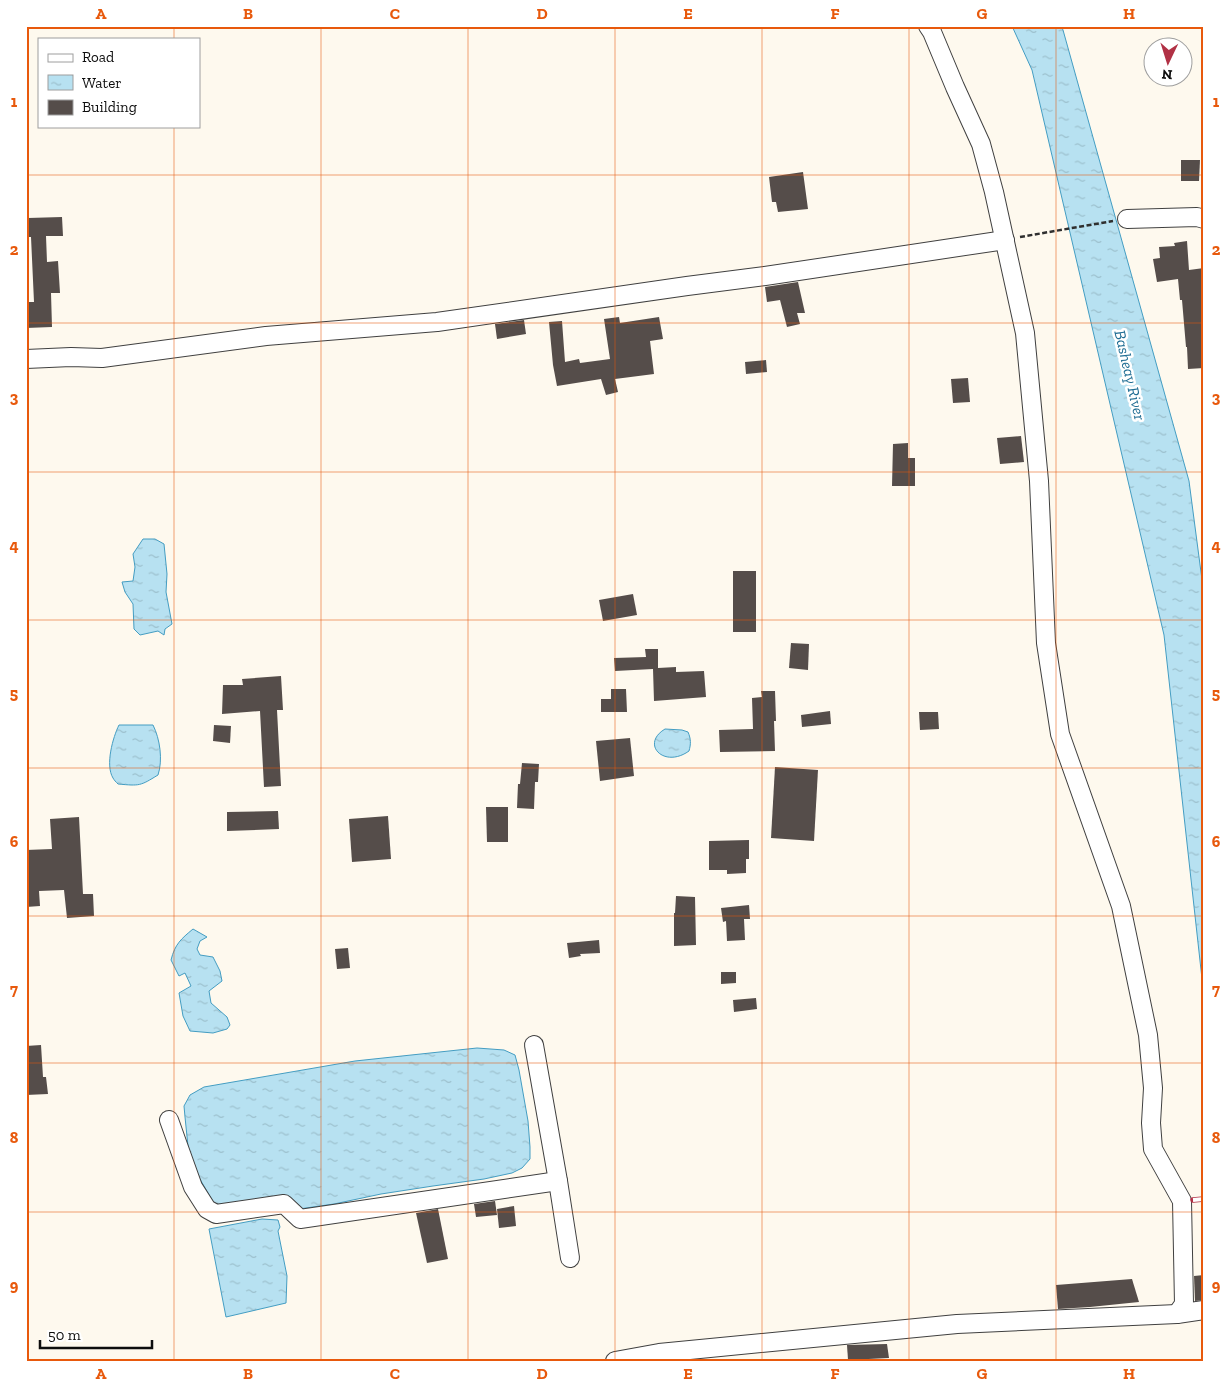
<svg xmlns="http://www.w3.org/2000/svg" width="1230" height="1387" font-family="'Zilla Slab',serif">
	<defs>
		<pattern id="water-ripples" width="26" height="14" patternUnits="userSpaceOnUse" patternTransform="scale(1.25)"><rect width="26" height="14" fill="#b7e1f1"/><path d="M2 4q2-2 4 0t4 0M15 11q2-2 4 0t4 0" fill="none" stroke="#9cc0cd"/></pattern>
	</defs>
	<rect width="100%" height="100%" fill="#fef9ee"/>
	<g fill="url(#water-ripples)" stroke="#449dc2">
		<path d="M 1012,26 L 1061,26 L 1063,30 L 1189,481 L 1204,595 L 1204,997 L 1164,635 L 1032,70 Z"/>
		<path d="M 143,539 L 155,539 L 164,544 L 167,574 L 166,592 L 172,624 L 165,629 L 164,635 L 158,631 L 140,635 L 134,629 L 133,604 L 125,592 L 122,582 L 133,581 L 135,567 L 133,554 Z"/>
		<path d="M 119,725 L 153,725 C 160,739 163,760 158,775 C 140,786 140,786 118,784 C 116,782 114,780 113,778 C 105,765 113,737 119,725 Z"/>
		<path d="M 665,729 L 682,730 L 688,732 C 691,739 691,744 689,751 C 664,769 640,744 665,729 Z"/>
		<path d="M 193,929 L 207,937 L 200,941 L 197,949 L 200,955 L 213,957 L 220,971 L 222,981 L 209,991 L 211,1003 L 227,1017 L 230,1025 L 227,1029 L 213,1033 L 190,1031 L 183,1016 L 179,993 L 191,986 L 185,973 L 179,976 L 171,960 C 175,944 181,939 193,929 Z"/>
		<path d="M 477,1048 L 504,1050 L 515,1055 L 519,1070 L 528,1121 L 530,1147 L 530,1159 L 522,1168 L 512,1173 L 484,1179 L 433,1186 L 381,1194 L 334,1204 L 299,1209 L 215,1205 L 197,1174 L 189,1156 L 185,1117 L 184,1106 L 190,1095 L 204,1087 L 355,1061 Z"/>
		<path d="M 262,1219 L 278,1220 L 280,1227 L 278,1231 L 287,1276 L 286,1303 L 226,1317 L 209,1229 Z"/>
	</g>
	<g fill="#554d4a">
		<path d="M 1181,160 L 1200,160 L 1199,181 L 1181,181 Z"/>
		<path d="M 803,172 L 808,209 L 778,212 L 776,202 L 772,202 L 769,177 Z"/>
		<path d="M 62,217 L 63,236 L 46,236 L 47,262 L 58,261 L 60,293 L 51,293 L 52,327 L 26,328 L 26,302 L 34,302 L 31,237 L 29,237 L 28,218 Z"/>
		<path d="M 1187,241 L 1189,270 L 1204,268 L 1204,368 L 1188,369 L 1187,347 L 1186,347 L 1182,300 L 1180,300 L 1178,279 L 1157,282 L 1153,259 L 1160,258 L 1159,247 L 1175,246 L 1174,243 Z"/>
		<path d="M 798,282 L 805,313 L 797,313 L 800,324 L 787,327 L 780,300 L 767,302 L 765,287 Z"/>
		<path d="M 619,317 L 620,323 L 659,317 L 663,339 L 650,341 L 654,374 L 615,379 L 618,392 L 606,395 L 601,379 L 557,386 L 553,365 L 549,322 L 562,321 L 565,362 L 579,359 L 580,363 L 610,359 L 604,319 Z"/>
		<path d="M 524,320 L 526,334 L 497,339 L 495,324 Z"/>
		<path d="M 766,360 L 767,372 L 746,374 L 745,362 Z"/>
		<path d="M 968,378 L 970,402 L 953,403 L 951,379 Z"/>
		<path d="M 1021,436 L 1024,462 L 1000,464 L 997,438 Z"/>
		<path d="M 908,443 L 908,458 L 915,458 L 915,486 L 892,486 L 893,444 Z"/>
		<rect x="733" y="571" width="23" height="61"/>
		<path d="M 633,594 L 637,615 L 603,621 L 599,600 Z"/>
		<path d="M 791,643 L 809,644 L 808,670 L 789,668 Z"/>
		<path d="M 645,649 L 658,649 L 658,668 L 676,667 L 676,672 L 704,671 L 706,697 L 654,701 L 653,669 L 615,671 L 614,658 L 646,657 Z"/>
		<path d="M 281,676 L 283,710 L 277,710 L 281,786 L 264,787 L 260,711 L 222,714 L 223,685 L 243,685 L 242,679 Z"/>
		<path d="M 611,689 L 626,689 L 627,712 L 601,712 L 601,699 L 611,699 Z"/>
		<path d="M 761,691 L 775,691 L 776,721 L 774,721 L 775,751 L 720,752 L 719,730 L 753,729 L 752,698 L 762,697 Z"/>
		<path d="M 830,711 L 831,724 L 802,727 L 801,715 Z"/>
		<path d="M 919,712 L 938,712 L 939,729 L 920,730 Z"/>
		<path d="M 214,725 L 231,726 L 230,743 L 213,741 Z"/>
		<path d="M 630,738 L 634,776 L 600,781 L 596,741 Z"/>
		<path d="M 522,763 L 539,764 L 538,782 L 535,782 L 534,809 L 517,808 L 518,784 L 520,784 Z"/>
		<path d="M 775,767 L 818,770 L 814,841 L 771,838 Z"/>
		<path d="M 486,807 L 508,807 L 508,842 L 487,842 Z"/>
		<path d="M 278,811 L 279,829 L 227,831 L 227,812 Z"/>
		<path d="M 388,816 L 391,859 L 352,862 L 349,819 Z"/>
		<path d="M 79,817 L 83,894 L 93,894 L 94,916 L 67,918 L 64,890 L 39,891 L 40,906 L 26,907 L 26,850 L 52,849 L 50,819 Z"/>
		<path d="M 749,840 L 749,859 L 746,859 L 746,873 L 727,874 L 727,870 L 709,870 L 709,841 Z"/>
		<path d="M 676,896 L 695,897 L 696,945 L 674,946 L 674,913 L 675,913 Z"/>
		<path d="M 749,905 L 750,919 L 744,919 L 745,940 L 727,941 L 726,921 L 723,922 L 721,908 Z"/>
		<path d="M 599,940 L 600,953 L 580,954 L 581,956 L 569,958 L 567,943 Z"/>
		<path d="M 348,948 L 350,968 L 337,969 L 335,949 Z"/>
		<path d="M 721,972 L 736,972 L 736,983 L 721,984 Z"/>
		<path d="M 756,998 L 757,1009 L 734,1012 L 733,1000 Z"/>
		<path d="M 41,1045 L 43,1077 L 46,1077 L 48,1094 L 26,1095 L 26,1046 Z"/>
		<path d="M 495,1201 L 497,1215 L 476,1217 L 474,1204 Z"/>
		<path d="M 514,1206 L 516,1226 L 499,1228 L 497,1209 Z"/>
		<path d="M 438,1209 L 448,1259 L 427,1263 L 416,1213 Z"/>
		<path d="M 1204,1275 L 1204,1300 L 1195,1301 L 1194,1276 Z"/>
		<path d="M 1132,1279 L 1139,1302 L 1090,1307 L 1058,1309 L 1056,1285 Z"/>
		<path d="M 887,1344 L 889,1358 L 848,1360 L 847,1345 Z"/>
	</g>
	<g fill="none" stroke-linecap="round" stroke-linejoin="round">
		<g stroke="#404040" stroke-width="20">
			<g id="minor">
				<path d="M 928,26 L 932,32 L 955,87 L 981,144 L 994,192 L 1025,333 L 1039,481 L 1046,643 L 1060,734 L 1121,906 L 1148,1035 L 1153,1088 L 1151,1123 L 1153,1149 L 1182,1201 L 1184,1304 L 1177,1314"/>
				<path d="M 1127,219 L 1197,217 L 1204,219"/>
				<path d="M 26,359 L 71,357 L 102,358 L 266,336 L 437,322 L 687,286 L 765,276 L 1005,240"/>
				<path d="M 534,1045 L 558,1181 L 570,1258"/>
				<path d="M 169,1120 L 193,1187 L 207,1209 L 216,1214 L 284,1204 L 300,1219 L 558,1181"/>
				<path d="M 615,1361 L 659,1353 L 957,1324 L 1177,1314 L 1204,1310"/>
			</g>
		</g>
		<path stroke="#2f2f2f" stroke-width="2.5" stroke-dasharray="5 2.5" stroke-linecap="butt" d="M 1020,237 L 1113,221"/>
		<use href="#minor" stroke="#fff" stroke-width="18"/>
		<g stroke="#b13145" stroke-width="5.5">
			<path id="rail" d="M 1193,1200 L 1204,1199"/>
		</g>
		<use href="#rail" stroke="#fff" stroke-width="4" stroke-dasharray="11" stroke-linecap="butt"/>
	</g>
	<path fill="none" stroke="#e8590c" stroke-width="1" stroke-opacity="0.55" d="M 174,26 L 174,39M 321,26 L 321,1361M 468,26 L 468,1361M 615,26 L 615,1361M 762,26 L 762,1361M 909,26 L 909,1361M 1056,26 L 1056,1361M 174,126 L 174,1361M 26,175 L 1204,175M 26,323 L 1204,323M 26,472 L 1204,472M 26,620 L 1204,620M 26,768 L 1204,768M 26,916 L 1204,916M 26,1063 L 1204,1063M 26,1212 L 1204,1212"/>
	<g text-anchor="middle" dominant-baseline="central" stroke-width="5" stroke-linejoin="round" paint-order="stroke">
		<g font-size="16" font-style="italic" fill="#216e94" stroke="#fff">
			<text transform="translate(1130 375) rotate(77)">Basheay River</text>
		</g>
	</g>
	<rect width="1230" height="1387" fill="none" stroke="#ffffff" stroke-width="55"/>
	<rect x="38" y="38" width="162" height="90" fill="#ffffff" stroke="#9e9e9e"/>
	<rect x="48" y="54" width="25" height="8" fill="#ffffff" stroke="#9e9e9e"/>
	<text x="82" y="62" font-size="15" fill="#0d0d0d">Road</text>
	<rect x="48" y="75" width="25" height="15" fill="url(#water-ripples)" stroke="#9e9e9e"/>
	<text x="82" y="88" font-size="15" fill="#0d0d0d">Water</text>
	<rect x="48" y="100" width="25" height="15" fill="#554d4a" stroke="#9e9e9e"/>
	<text x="82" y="112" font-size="15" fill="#0d0d0d">Building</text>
	<g transform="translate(1168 62) rotate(184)"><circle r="24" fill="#ffffff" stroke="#9e9e9e"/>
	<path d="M0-4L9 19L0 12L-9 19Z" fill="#b13145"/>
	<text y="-8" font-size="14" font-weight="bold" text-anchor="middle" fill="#0d0d0d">N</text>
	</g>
	<path d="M40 1340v8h112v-8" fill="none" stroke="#0d0d0d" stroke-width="2.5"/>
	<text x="48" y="1340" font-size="15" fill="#0d0d0d" stroke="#ffffff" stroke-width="4" paint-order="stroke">50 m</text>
	<rect x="28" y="28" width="1174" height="1332" fill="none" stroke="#e8590c" stroke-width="2"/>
	<g font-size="16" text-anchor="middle" font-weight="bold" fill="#e8590c">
		<text x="101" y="19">A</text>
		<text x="248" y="19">B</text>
		<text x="395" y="19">C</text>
		<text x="542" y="19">D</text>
		<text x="688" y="19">E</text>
		<text x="835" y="19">F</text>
		<text x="982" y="19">G</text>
		<text x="1129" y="19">H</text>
		<text x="14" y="107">1</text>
		<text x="1216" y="107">1</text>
		<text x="14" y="255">2</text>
		<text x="1216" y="255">2</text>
		<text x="14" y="403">3</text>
		<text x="1216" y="403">3</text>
		<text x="14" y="551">4</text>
		<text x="1216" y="551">4</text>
		<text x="14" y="699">5</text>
		<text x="1216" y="699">5</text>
		<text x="14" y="847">6</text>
		<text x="1216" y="847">6</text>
		<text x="14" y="995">7</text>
		<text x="1216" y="995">7</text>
		<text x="14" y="1143">8</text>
		<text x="1216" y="1143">8</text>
		<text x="14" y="1291">9</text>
		<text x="1216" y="1291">9</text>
		<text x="101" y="1379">A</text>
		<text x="248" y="1379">B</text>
		<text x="395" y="1379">C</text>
		<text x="542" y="1379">D</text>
		<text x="688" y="1379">E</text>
		<text x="835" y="1379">F</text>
		<text x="982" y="1379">G</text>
		<text x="1129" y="1379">H</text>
	</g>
</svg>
